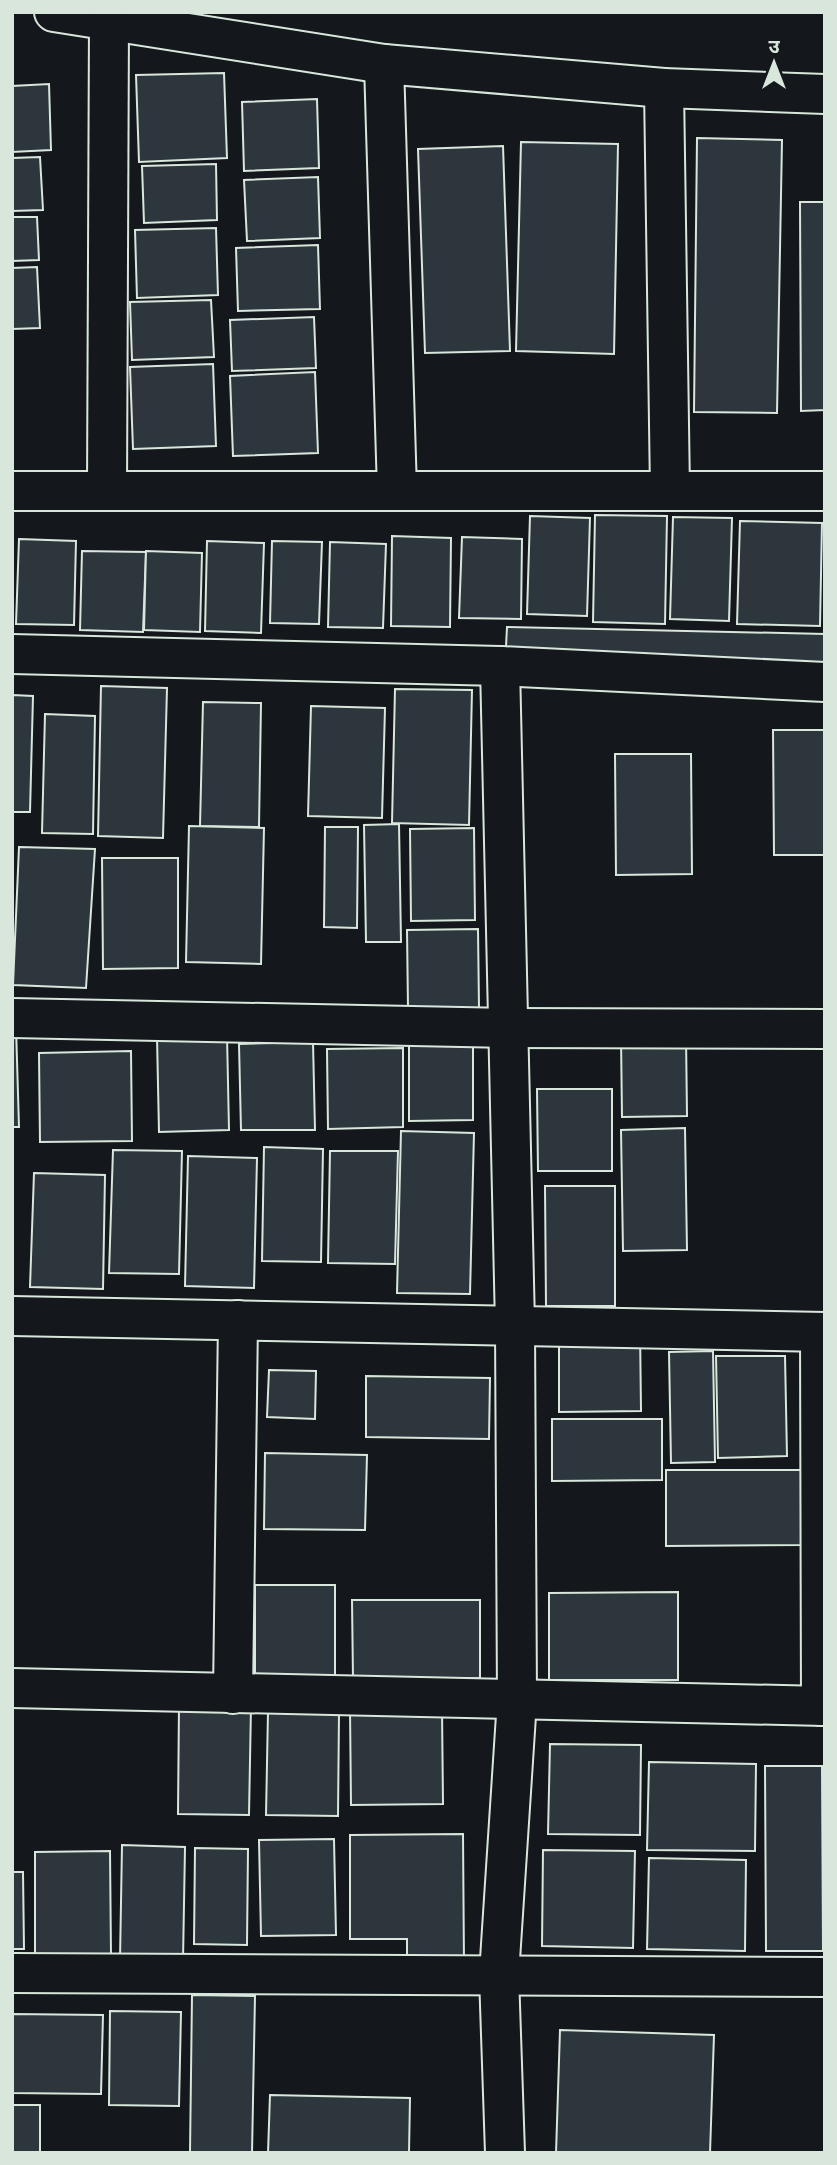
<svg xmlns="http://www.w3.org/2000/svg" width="837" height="2165" font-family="'Titillium Web','Noto Sans Devanagari',sans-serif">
	<rect width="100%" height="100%" fill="#14181c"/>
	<g fill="#2c363c" stroke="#d8e6dc" stroke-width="2">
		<path d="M 224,73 L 227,158 L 139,162 L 136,75 Z"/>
		<path d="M 49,84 L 51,150 L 12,152 L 12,86 Z"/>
		<path d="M 317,99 L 319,168 L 244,171 L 242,102 Z"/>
		<path d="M 697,138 L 782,140 L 777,413 L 694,412 Z"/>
		<path d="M 521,142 L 618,144 L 614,354 L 516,351 Z"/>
		<path d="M 503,146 L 510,351 L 425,353 L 418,149 Z"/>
		<path d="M 40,157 L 43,210 L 12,211 L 12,158 Z"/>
		<path d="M 216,164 L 217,220 L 144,223 L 142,166 Z"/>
		<path d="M 318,177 L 320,238 L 247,241 L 244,180 Z"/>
		<path d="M 800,202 L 825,202 L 825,410 L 801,411 Z"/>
		<path d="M 12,217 L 37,217 L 39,260 L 12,261 Z"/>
		<path d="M 216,228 L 218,295 L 137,298 L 135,230 Z"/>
		<path d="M 318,245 L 320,309 L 238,311 L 236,248 Z"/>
		<path d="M 37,267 L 40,328 L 12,329 L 12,268 Z"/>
		<path d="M 211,300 L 214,357 L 132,360 L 130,302 Z"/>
		<path d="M 314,317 L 316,368 L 232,371 L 230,320 Z"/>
		<path d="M 213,364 L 216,446 L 133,449 L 130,367 Z"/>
		<path d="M 315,372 L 318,453 L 233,456 L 230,376 Z"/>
		<path d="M 595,515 L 667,516 L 665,624 L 593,622 Z"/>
		<path d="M 530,516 L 590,518 L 587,616 L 527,614 Z"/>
		<path d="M 673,517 L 732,518 L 729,621 L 670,619 Z"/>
		<path d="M 740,521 L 822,523 L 820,626 L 737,624 Z"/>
		<path d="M 392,536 L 451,538 L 450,627 L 391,626 Z"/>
		<path d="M 462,537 L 522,539 L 521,619 L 459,618 Z"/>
		<path d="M 19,539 L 76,541 L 74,625 L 16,624 Z"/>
		<path d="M 207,541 L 264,543 L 261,633 L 205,631 Z"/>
		<path d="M 272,541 L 322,542 L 319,624 L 270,623 Z"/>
		<path d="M 330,542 L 386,544 L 383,628 L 328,627 Z"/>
		<path d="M 82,551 L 146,552 L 143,632 L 80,630 Z"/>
		<path d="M 146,551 L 202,553 L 200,632 L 144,630 Z"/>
		<path d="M 507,627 L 825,634 L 825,673 L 505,666 Z"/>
		<path d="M 101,686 L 167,688 L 163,838 L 98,836 Z"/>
		<path d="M 395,689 L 472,690 L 469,825 L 392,823 Z"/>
		<path d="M 12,695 L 33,696 L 30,812 L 12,812 Z"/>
		<path d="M 203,702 L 261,703 L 259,827 L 200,826 Z"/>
		<path d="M 311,706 L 385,708 L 382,818 L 308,816 Z"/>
		<path d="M 45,714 L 95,716 L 93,834 L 42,833 Z"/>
		<path d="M 773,730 L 825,730 L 825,855 L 774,855 Z"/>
		<path d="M 615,754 L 691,754 L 692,874 L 616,875 Z"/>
		<path d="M 399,824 L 401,942 L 366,942 L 364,825 Z"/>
		<path d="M 189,826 L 264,828 L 261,964 L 186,962 Z"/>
		<path d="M 325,827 L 358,827 L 357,928 L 324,927 Z"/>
		<path d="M 474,828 L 475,920 L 411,921 L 410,829 Z"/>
		<path d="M 19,847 L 95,849 L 86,988 L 13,985 Z"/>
		<path d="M 102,858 L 178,858 L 178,968 L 103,969 Z"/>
		<path d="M 478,929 L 479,1008 L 408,1008 L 407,930 Z"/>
		<path d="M 12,1027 L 16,1027 L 19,1127 L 12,1127 Z"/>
		<path d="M 227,1035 L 229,1130 L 159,1132 L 157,1037 Z"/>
		<path d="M 686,1036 L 687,1116 L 622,1117 L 621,1038 Z"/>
		<path d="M 409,1041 L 473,1041 L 473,1120 L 409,1121 Z"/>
		<path d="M 313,1042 L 315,1130 L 241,1130 L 239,1044 Z"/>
		<path d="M 403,1048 L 403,1127 L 328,1129 L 327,1049 Z"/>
		<path d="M 131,1051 L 132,1141 L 40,1142 L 39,1053 Z"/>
		<path d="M 537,1089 L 612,1089 L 612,1171 L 538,1171 Z"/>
		<path d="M 685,1128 L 687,1250 L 623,1251 L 621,1130 Z"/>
		<path d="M 401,1131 L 474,1133 L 470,1294 L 397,1293 Z"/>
		<path d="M 264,1147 L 323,1149 L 321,1262 L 262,1261 Z"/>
		<path d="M 113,1150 L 182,1151 L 179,1274 L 109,1273 Z"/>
		<path d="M 330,1151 L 398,1151 L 395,1264 L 328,1263 Z"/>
		<path d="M 188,1156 L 257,1158 L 254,1288 L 185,1286 Z"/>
		<path d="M 34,1173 L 105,1175 L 103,1289 L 30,1287 Z"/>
		<path d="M 545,1186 L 615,1186 L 615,1306 L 546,1306 Z"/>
		<path d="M 640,1329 L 641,1411 L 559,1412 L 559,1330 Z"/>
		<path d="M 713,1351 L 715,1462 L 671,1463 L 669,1352 Z"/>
		<path d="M 716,1356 L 785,1356 L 787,1456 L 718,1458 Z"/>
		<path d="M 269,1370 L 316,1371 L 315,1419 L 267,1417 Z"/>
		<path d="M 366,1376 L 490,1378 L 489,1439 L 366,1437 Z"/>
		<path d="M 552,1419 L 662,1419 L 662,1480 L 552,1481 Z"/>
		<path d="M 265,1453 L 367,1455 L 365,1530 L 264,1529 Z"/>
		<path d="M 666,1470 L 802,1470 L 803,1545 L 666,1546 Z"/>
		<rect x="255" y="1585" width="80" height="97"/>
		<path d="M 678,1592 L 678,1680 L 549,1680 L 549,1593 Z"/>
		<path d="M 352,1600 L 480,1600 L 480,1678 L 353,1679 Z"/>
		<path d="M 179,1704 L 251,1706 L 249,1815 L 178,1814 Z"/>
		<path d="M 350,1709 L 442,1709 L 443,1804 L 351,1805 Z"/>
		<path d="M 268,1712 L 339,1713 L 338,1816 L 266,1815 Z"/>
		<path d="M 550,1744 L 641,1745 L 640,1835 L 548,1834 Z"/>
		<path d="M 649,1762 L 756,1764 L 755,1851 L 647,1850 Z"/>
		<path d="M 765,1766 L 822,1766 L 823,1951 L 766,1951 Z"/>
		<path d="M 463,1834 L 464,1964 L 407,1965 L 407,1939 L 350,1939 L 350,1835 Z"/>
		<path d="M 334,1839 L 336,1935 L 261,1936 L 259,1840 Z"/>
		<path d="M 122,1845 L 185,1847 L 183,1961 L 120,1960 Z"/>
		<path d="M 195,1848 L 248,1849 L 247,1945 L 194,1944 Z"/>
		<path d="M 543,1850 L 635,1851 L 633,1948 L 542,1946 Z"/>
		<path d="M 110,1851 L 111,1956 L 35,1957 L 35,1852 Z"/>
		<path d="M 649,1858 L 746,1860 L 745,1951 L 647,1949 Z"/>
		<path d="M 12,1872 L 23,1872 L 24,1949 L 12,1949 Z"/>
		<path d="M 192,1995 L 255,1996 L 252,2153 L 190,2153 Z"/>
		<path d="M 110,2011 L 181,2012 L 179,2106 L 109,2105 Z"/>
		<path d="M 12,2014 L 103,2015 L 101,2094 L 12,2093 Z"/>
		<path d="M 560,2030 L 714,2035 L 710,2153 L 556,2153 Z"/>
		<path d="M 270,2095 L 410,2098 L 409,2153 L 268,2153 Z"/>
		<rect x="12" y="2105" width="28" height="48"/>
	</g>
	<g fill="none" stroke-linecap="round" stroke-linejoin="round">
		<g stroke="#d8e6dc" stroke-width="42">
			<g id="minor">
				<path d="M 54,12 L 384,64 L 664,88 L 825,94"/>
				<path d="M 384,64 L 397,491"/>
				<path d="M 664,88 L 670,491"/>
				<path d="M 12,491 L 825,491"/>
				<path d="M 107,491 L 109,21"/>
				<path d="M 12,654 L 500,666 L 825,682"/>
				<path d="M 500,666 L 515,1325 L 517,1700 L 499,1975 L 505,2153"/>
				<path d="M 12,1018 L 510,1028 L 825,1029"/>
				<path d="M 12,1316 L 825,1332"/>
				<path d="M 820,1332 L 821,1706"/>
				<path d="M 12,1688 L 825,1706"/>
				<path d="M 233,1694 L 238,1320"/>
				<path d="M 12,1973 L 825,1977"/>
			</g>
		</g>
		<use href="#minor" stroke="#14181c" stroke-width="38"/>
	</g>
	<rect width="837" height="2165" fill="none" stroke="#d8e6dc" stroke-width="28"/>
	<g transform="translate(774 63)" stroke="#14181c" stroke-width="5" paint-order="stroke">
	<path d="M0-5L12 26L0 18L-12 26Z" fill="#d8e6dc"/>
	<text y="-10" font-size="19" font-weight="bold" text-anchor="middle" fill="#d8e6dc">उ</text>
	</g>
</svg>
